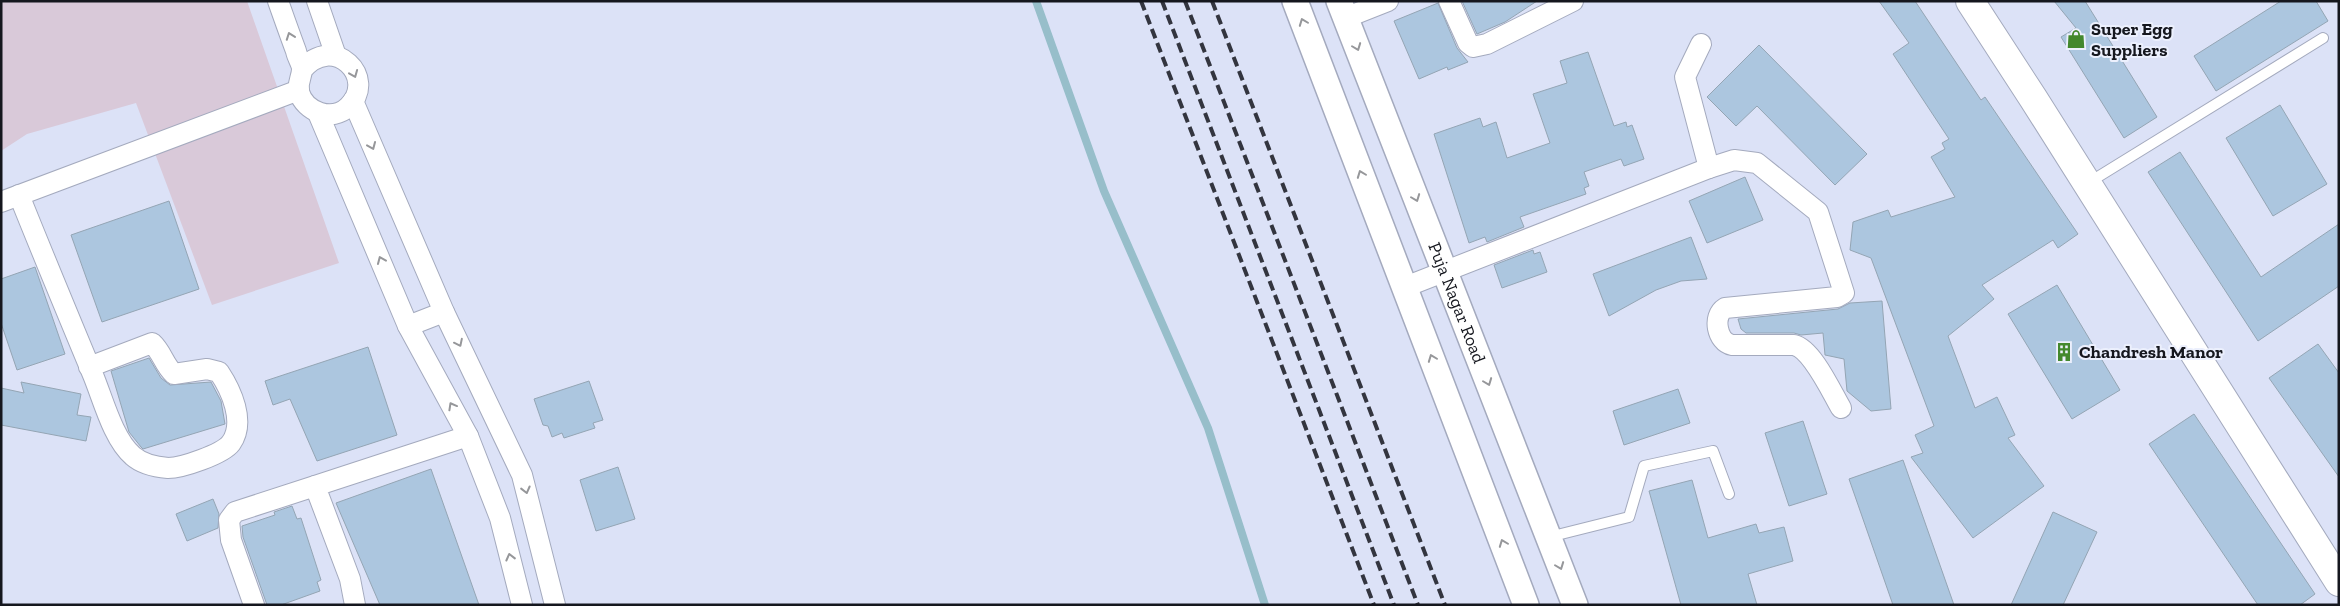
<svg xmlns="http://www.w3.org/2000/svg" width="2340" height="606" font-family="'Zilla Slab',serif">
	<rect width="100%" height="100%" fill="#dce2f7"/>
	<path fill="#d9c9d9" d="M 1,1 L 247,1 L 339,263 L 212,305 L 136,103 L 27,134 L 1,151 Z"/>
	<g fill="none" stroke-linecap="round" stroke-linejoin="round">
		<path stroke="#97beca" stroke-width="8" d="M 1036,1 L 1104,191 L 1208,428 L 1265,605"/>
	</g>
	<g fill="#acc6df" stroke="#94a5b4">
		<path d="M 1462,1 L 1537,1 L 1505,22 L 1477,34 Z"/>
		<path d="M 1879,1 L 1915,1 L 1981,100 L 1985,97 L 2078,234 L 2058,248 L 2053,240 L 1982,285 L 1994,299 L 1948,336 L 1975,408 L 1997,397 L 2015,435 L 2008,438 L 2044,486 L 1973,538 L 1911,457 L 1923,453 L 1915,435 L 1934,426 L 1871,258 L 1850,250 L 1853,222 L 1888,210 L 1891,217 L 1955,197 L 1931,157 L 1945,149 L 1942,143 L 1949,139 L 1893,54 L 1909,43 Z"/>
		<path d="M 2054,1 L 2085,1 L 2157,117 L 2124,138 L 2061,37 L 2076,28 Z"/>
		<path d="M 2281,1 L 2316,1 L 2328,21 L 2216,91 L 2194,56 Z"/>
		<path d="M 1438,3 L 1457,48 L 1468,62 L 1448,70 L 1447,67 L 1419,79 L 1394,21 Z"/>
		<path d="M 1759,45 L 1867,154 L 1835,185 L 1757,106 L 1736,126 L 1707,97 Z"/>
		<path d="M 1588,52 L 1614,126 L 1626,122 L 1627,127 L 1632,125 L 1644,159 L 1624,166 L 1621,159 L 1584,172 L 1589,186 L 1584,188 L 1586,194 L 1520,217 L 1524,227 L 1487,242 L 1485,237 L 1469,243 L 1434,134 L 1480,118 L 1483,127 L 1496,122 L 1507,158 L 1550,143 L 1533,94 L 1567,83 L 1560,61 Z"/>
		<path d="M 2280,105 L 2327,184 L 2273,216 L 2226,138 Z"/>
		<path d="M 2180,152 L 2261,277 L 2339,224 L 2339,286 L 2258,341 L 2148,172 Z"/>
		<path d="M 1745,177 L 1763,220 L 1707,243 L 1689,201 Z"/>
		<path d="M 169,201 L 199,289 L 102,322 L 71,235 Z"/>
		<path d="M 1691,237 L 1707,279 L 1681,281 L 1656,290 L 1609,316 L 1593,274 Z"/>
		<path d="M 1533,250 L 1534,254 L 1540,252 L 1547,272 L 1502,288 L 1494,265 Z"/>
		<path d="M 35,267 L 65,354 L 17,370 L 1,323 L 1,279 Z"/>
		<path d="M 2057,285 L 2120,390 L 2072,419 L 2008,314 Z"/>
		<path d="M 1882,301 L 1891,409 L 1871,411 L 1847,391 L 1844,359 L 1825,355 L 1823,333 L 1801,335 L 1794,333 L 1746,333 L 1741,329 L 1738,319 L 1838,309 L 1850,303 Z"/>
		<path d="M 2318,344 L 2339,373 L 2339,477 L 2269,378 Z"/>
		<path d="M 368,347 L 397,435 L 317,461 L 290,399 L 273,405 L 265,381 Z"/>
		<path d="M 149,358 L 161,378 L 170,385 L 211,382 L 221,401 L 225,424 L 143,449 L 141,447 L 129,432 L 111,371 Z"/>
		<path d="M 589,381 L 603,420 L 593,423 L 595,428 L 564,438 L 562,433 L 552,437 L 548,426 L 543,425 L 534,399 Z"/>
		<path d="M 21,382 L 81,394 L 77,415 L 91,417 L 86,441 L 1,425 L 1,388 L 24,393 Z"/>
		<path d="M 1678,389 L 1690,423 L 1624,445 L 1613,411 Z"/>
		<path d="M 2194,414 L 2315,594 L 2300,605 L 2258,605 L 2149,444 Z"/>
		<path d="M 1803,421 L 1827,494 L 1789,506 L 1765,433 Z"/>
		<path d="M 1903,460 L 1954,605 L 1893,605 L 1849,479 Z"/>
		<path d="M 618,467 L 635,519 L 596,531 L 580,480 Z"/>
		<path d="M 431,469 L 479,605 L 380,605 L 336,503 Z"/>
		<path d="M 1692,480 L 1708,538 L 1756,524 L 1759,533 L 1784,527 L 1793,561 L 1748,574 L 1757,605 L 1681,605 L 1649,491 Z"/>
		<path d="M 213,499 L 219,514 L 218,528 L 187,541 L 176,514 Z"/>
		<path d="M 292,506 L 297,519 L 301,518 L 321,580 L 317,582 L 320,591 L 281,605 L 267,605 L 243,537 L 242,526 L 275,515 L 274,512 Z"/>
		<path d="M 2053,512 L 2097,532 L 2063,605 L 2011,605 Z"/>
	</g>
	<g fill="none" stroke-linecap="round" stroke-linejoin="round">
		<g stroke="#a4aabe" stroke-width="12">
			<g id="service">
				<path d="M 2088,183 L 2323,38"/>
				<path d="M 1549,537 L 1629,517 L 1644,466 L 1713,451 L 1729,494"/>
			</g>
		</g>
		<g stroke="#a4aabe" stroke-width="22">
			<g id="minor">
				<path d="M 278,1 C 284,18 290,35 296,51 C 297,57 302,64 302,69 C 302,77 297,83 299,92 C 305,112 332,122 348,107 C 379,78 333,32 302,70"/>
				<path d="M 317,1 L 336,56"/>
				<path d="M 1449,1 L 1468,43 L 1473,47 L 1487,44 L 1573,1"/>
				<path d="M 1345,18 L 1388,1"/>
				<path d="M 1701,44 L 1685,77 L 1709,168"/>
				<path d="M 353,101 L 444,312 L 522,475 L 555,605"/>
				<path d="M 318,113 L 408,326 L 468,436 L 500,518 L 522,605"/>
				<path d="M 19,195 C 43,255 68,315 93,375 C 103,399 113,439 133,456 C 142,464 156,467 168,468 C 182,468 223,454 231,443 C 246,422 231,390 219,372 L 207,369 L 174,374 C 164,365 162,352 152,343 L 89,367"/>
				<path d="M 1,202 L 299,90"/>
				<path d="M 1405,287 L 1709,168 L 1734,160 L 1757,163 L 1818,212 L 1844,293 L 1837,297 L 1725,308 C 1712,316 1717,342 1732,345 L 1794,345 C 1812,349 1831,391 1841,408"/>
				<path d="M 408,326 L 444,312"/>
				<path d="M 254,605 L 231,540 L 229,520 L 235,512 L 315,486"/>
				<path d="M 355,605 L 350,579 L 315,486 L 468,436"/>
			</g>
		</g>
		<g stroke="#a4aabe" stroke-width="28">
			<g id="tertiary">
				<path d="M 1295,1 L 1526,605"/>
				<path id="s1" d="M 1339,1 L 1575,605"/>
			</g>
		</g>
		<g stroke="#a4aabe" stroke-width="30">
			<path id="secondary" d="M 1970,1 L 2033,98 L 2339,582"/>
		</g>
		<use href="#service" stroke="#fff" stroke-width="10"/>
		<use href="#minor" stroke="#fff" stroke-width="20"/>
		<use href="#tertiary" stroke="#fff" stroke-width="25"/>
		<use href="#secondary" stroke="#fff" stroke-width="28"/>
		<g stroke="#33353f" stroke-width="4" stroke-dasharray="10 5" stroke-linecap="butt">
			<path d="M 1141,1 L 1374,605"/>
			<path d="M 1162,1 L 1394,605"/>
			<path d="M 1185,1 L 1418,605"/>
			<path d="M 1212,1 L 1445,605"/>
		</g>
	</g>
	<defs><path id="oneway-chevron" d="M-2-3.5L2.5 0L-2 3.5" fill="none" stroke-width="1.6" stroke-linecap="round" stroke-linejoin="round" transform="scale(1.25)"/></defs>
	<g stroke="#96979a">
		<use href="#oneway-chevron" transform="translate(1303 22) rotate(-111)"/>
		<use href="#oneway-chevron" transform="translate(290 36) rotate(-110)"/>
		<use href="#oneway-chevron" transform="translate(1357 47) rotate(69)"/>
		<use href="#oneway-chevron" transform="translate(354 74) rotate(68)"/>
		<use href="#oneway-chevron" transform="translate(372 146) rotate(67)"/>
		<use href="#oneway-chevron" transform="translate(1361 174) rotate(-111)"/>
		<use href="#oneway-chevron" transform="translate(1416 198) rotate(69)"/>
		<use href="#oneway-chevron" transform="translate(381 260) rotate(-113)"/>
		<use href="#oneway-chevron" transform="translate(459 343) rotate(64)"/>
		<use href="#oneway-chevron" transform="translate(1432 358) rotate(-111)"/>
		<use href="#oneway-chevron" transform="translate(1488 382) rotate(69)"/>
		<use href="#oneway-chevron" transform="translate(452 406) rotate(-119)"/>
		<use href="#oneway-chevron" transform="translate(526 490) rotate(76)"/>
		<use href="#oneway-chevron" transform="translate(1503 543) rotate(-111)"/>
		<use href="#oneway-chevron" transform="translate(510 557) rotate(-104)"/>
		<use href="#oneway-chevron" transform="translate(1560 566) rotate(69)"/>
	</g>
	<defs>
		<g id="shop-bare" transform="scale(1.5)"><path d="M-5-2.5h2.3a2.7 3.5 0 0 1 5.4 0H5L5.5 6h-11ZM-1.5-2.5h3a1.5 2.3 0 0 0-3 0Z" fill="#43882d" stroke="#ecf0fd" stroke-width="2.5" paint-order="stroke"/></g>
		<g id="building-bare" transform="scale(1.5)"><path d="M-4-6H4V6H1V3H-1V6H-4ZM-2.5-4.3h1.7v1.8h-1.7ZM.8-4.3h1.7v1.8H.8ZM-2.5-1h1.7V.8h-1.7ZM.8-1h1.7V.8H.8Z" fill="#43882d" stroke="#ecf0fd" stroke-width="2.5" paint-order="stroke"/></g>
	</defs>
	<g fill-rule="evenodd">
		<use href="#shop-bare" x="2076" y="39"/>
		<use href="#building-bare" x="2064" y="352"/>
	</g>
	<g text-anchor="middle" dominant-baseline="central" stroke-width="4" stroke-linejoin="round" paint-order="stroke">
		<g font-size="18" font-weight="bold" fill="#15171e" stroke="#ecf0fd" text-anchor="start">
			<text x="2091" y="29">Super Egg<tspan x="2091" dy="21">Suppliers</tspan></text>
			<text x="2079" y="352">Chandresh Manor</text>
		</g>
		<g font-size="18" fill="#15171e" stroke="#ecf0fd">
			<text stroke="none"><textPath href="#s1" startOffset="324">Puja Nagar Road</textPath></text>
		</g>
	</g>
	<rect width="2340" height="606" fill="none" stroke="#15171e" stroke-width="5"/>
</svg>
